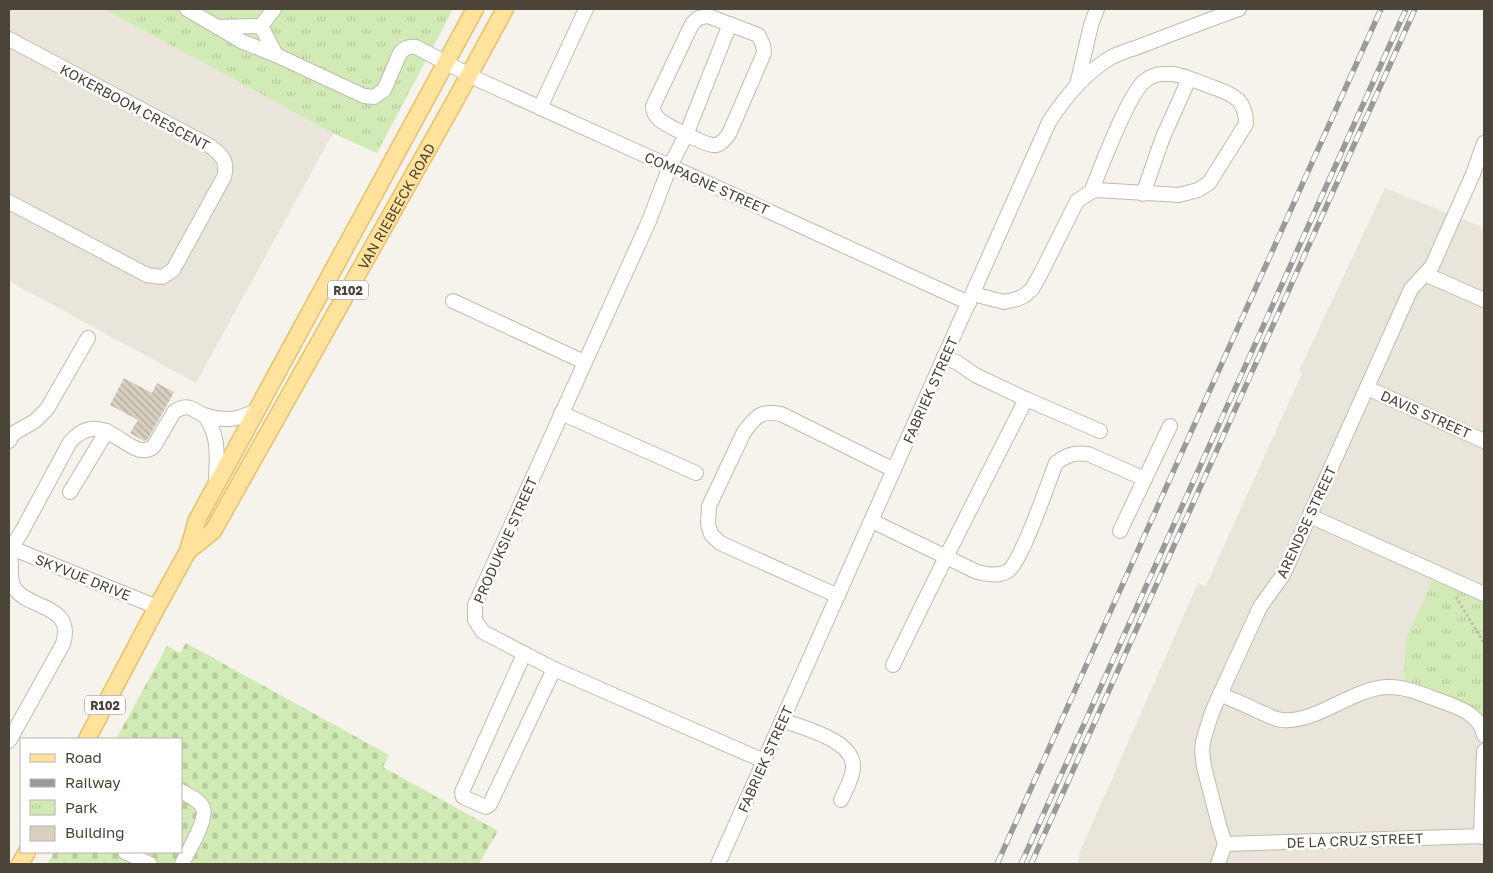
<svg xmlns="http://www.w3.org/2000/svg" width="1493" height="873" font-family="'Golos Text',sans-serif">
	<defs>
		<pattern id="cemetery-stones" width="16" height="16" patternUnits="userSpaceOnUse" patternTransform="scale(1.25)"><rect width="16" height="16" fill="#d2eab5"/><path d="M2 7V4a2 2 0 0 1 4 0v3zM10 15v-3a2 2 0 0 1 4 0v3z" fill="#b6ca9c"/></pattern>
		<pattern id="park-tufts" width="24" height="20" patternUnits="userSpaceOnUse" patternTransform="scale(1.25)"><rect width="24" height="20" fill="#d2eab5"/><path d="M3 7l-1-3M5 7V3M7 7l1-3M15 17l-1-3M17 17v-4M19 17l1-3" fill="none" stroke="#b6ca9c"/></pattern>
		<pattern id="building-back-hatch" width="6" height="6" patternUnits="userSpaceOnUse" patternTransform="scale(1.25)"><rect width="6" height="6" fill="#d8cfc1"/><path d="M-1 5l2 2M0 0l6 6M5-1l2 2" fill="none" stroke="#b1aa9e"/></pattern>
	</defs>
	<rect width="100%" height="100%" fill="#f6f3ec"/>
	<g fill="#eae5da">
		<path d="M 9,9 L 104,9 L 333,133 L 196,383 L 9,281 Z"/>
		<path d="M 1385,188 L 1484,228 L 1484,864 L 1078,864 L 1079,854 L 1198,583 L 1206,586 L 1302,373 L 1299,371 Z"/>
	</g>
	<path fill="url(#cemetery-stones)" d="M 186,643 L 389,755 L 383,767 L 498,831 L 479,864 L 47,864 L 54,852 L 181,852 L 181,739 L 116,739 L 167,646 L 180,653 Z"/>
	<g fill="url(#park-tufts)">
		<path d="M 104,9 L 453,9 L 377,153 L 333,133 Z"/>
		<path d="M 1434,578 L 1484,601 L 1484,720 L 1472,711 L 1404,680 L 1406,638 Z"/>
	</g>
	<path fill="url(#building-back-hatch)" d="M 124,378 L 152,393 L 157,383 L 174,392 L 148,439 L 144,441 L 130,433 L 138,420 L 110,405 Z"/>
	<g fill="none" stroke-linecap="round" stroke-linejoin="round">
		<g stroke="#c2bbae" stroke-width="16">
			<g id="minor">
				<path d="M 187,9 L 243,42 L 276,55 L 364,96 L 374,97 L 384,90 L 400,53 C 405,48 408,46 416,47 L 479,80 L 649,157 L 670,166 L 969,303"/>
				<path d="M 708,16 L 758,35 C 762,41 764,46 764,53 L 729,134 C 725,139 720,146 713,145 C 704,144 667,126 660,120 C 655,116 653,112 653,106 L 692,24 L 698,18 Z"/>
				<path d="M 730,24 L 686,135 L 670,166 L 649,221 L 475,605 L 475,620 L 483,632 L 554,669 L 764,761"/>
				<path d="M 261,26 L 276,55"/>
				<path d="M 261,26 L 274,9"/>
				<path d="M 217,27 L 261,26"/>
				<path d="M 9,39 L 210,146 C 223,156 228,161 224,177 L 173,270 L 162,277 L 147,275 L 9,202"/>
				<path d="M 1077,85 L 1091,25 L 1097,9"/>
				<path d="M 540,108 L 586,9"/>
				<path d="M 1143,194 L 1163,137 L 1189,79"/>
				<path d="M 1425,274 L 1432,266 L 1473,174 L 1484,143"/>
				<path d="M 973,294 L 1004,302 L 1017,299 L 1024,296 L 1032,289 L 1041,273 L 1077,201 L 1091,192 L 1097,190 L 1179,195 L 1198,190 L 1209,183 L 1246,124 C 1246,101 1235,95 1215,88 C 1199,83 1180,72 1164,74 C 1158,74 1151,76 1146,80 C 1129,91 1100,170 1091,192"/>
				<path d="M 453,301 L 584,362"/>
				<path d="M 944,357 L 958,363 L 975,375 L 1026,399 L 1100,431"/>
				<path d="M 1367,388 L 1484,441"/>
				<path d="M 561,413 L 696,473"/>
				<path d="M 205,416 C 221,439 216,459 216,485"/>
				<path d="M 9,441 L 14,433 L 35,421 L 47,409 L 88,338"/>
				<path d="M 70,492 L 107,431"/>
				<path d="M 1310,516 L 1484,594"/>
				<path d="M 872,521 L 977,572 C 987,574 998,577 1008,571 C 1022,561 1048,483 1056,463 C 1067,455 1074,452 1088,454 L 1145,479"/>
				<path d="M 1120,531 L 1170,426"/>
				<path d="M 9,547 L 157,607"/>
				<path d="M 9,552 L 22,531 L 70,442 C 105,402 131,467 154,446 L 174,412 C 190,401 193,412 207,416 C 226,422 240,419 257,410"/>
				<path d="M 9,555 C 14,566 7,578 15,589 C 30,610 75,604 63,644 L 9,741"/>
				<path d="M 838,596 L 720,543 L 711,534 L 708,524 L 709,506 L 744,432 C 756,416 761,410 781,414 L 894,470"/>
				<path d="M 524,654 L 462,792 L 463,797 L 486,807 L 490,804 L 554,669"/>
				<path d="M 893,665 L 946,557 L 1026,399"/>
				<path d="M 1220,694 C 1233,700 1246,705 1258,711 C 1266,714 1275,720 1283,720 C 1317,723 1353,688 1387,687 C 1408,686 1430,698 1449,704 C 1465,710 1480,717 1484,735"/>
				<path d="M 782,720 C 803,728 854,740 853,767 C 853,778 845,791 841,800"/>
				<path d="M 181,791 C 189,796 200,800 203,808 C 208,819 187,853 182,864"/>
				<path d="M 1481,837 L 1484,751"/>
				<path d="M 1225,844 L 1484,836"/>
				<path d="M 125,852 L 150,864"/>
				<path d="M 718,864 L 1049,122 C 1065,97 1084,74 1110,58 C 1120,52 1134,49 1146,44 C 1177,32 1208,20 1239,9"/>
				<path d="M 1218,864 L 1225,844 L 1219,825 L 1204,767 L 1202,750 L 1203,741 L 1212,712 L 1260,607 L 1283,575 L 1411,289 L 1425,274 L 1484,300"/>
			</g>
		</g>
		<g stroke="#e6c16a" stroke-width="19">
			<g id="major">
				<path id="s1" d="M 188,551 L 213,531 L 456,99 L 505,9"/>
				<path d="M 87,739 L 157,607 L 188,551 L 197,520 L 475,9"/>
				<path d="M 20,864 L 27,852"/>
			</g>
		</g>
		<path stroke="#c4b79f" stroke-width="2.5" stroke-dasharray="2.5 2.5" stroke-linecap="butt" d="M 1456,597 L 1484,643"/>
		<use href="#minor" stroke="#fff" stroke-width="14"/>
		<use href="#major" stroke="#ffe39c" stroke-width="16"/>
		<g stroke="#9a9a9a" stroke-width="5.5">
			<g id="rail">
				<path d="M 997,864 L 1381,9"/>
				<path d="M 1021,864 L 1406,9"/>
				<path d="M 1031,864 L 1415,9"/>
			</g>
		</g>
		<use href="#rail" stroke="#fff" stroke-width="4" stroke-dasharray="11" stroke-linecap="butt"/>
	</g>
	<g text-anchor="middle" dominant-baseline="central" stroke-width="5" stroke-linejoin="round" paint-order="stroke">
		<g fill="#fff" stroke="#817c74" stroke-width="1">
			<rect x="328" y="280.5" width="40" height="19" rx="4"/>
			<rect x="85" y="695.5" width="40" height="19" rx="4"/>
		</g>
		<g font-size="12" font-weight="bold" fill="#4b4439">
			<text x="348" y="290">R102</text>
			<text x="105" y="705">R102</text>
		</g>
		<g font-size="14" fill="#4b4439" stroke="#fff">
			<text transform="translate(135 107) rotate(28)">KOKERBOOM CRESCENT</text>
			<text transform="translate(707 183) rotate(24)">COMPAGNE STREET</text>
			<text stroke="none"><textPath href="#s1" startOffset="405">VAN RIEBEECK ROAD</textPath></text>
			<text transform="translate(930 390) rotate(-66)">FABRIEK STREET</text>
			<text transform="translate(1426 414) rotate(24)">DAVIS STREET</text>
			<text transform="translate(1306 522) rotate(-65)">ARENDSE STREET</text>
			<text transform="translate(505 540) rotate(-66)">PRODUKSIE STREET</text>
			<text transform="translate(83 577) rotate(22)">SKYVUE DRIVE</text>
			<text transform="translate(765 759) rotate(-66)">FABRIEK STREET</text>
			<text transform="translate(1355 840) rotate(-2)">DE LA CRUZ STREET</text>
		</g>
	</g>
	<rect width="1493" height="873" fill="none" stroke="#4b4439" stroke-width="20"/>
	<rect x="20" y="738" width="162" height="115" fill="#ffffff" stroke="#b7b4b0"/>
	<rect x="30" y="754" width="25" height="8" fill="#ffe39c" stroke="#b7b4b0"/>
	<text x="65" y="763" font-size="15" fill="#4b4439">Road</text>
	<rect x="30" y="779" width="25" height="8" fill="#9a9a9a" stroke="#b7b4b0"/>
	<text x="65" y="788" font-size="15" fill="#4b4439">Railway</text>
	<rect x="30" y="800" width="25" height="15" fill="url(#park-tufts)" stroke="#b7b4b0"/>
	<text x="65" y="813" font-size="15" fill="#4b4439">Park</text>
	<rect x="30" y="826" width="25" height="15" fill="#d8cfc1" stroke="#b7b4b0"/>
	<text x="65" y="838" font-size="15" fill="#4b4439">Building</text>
</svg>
